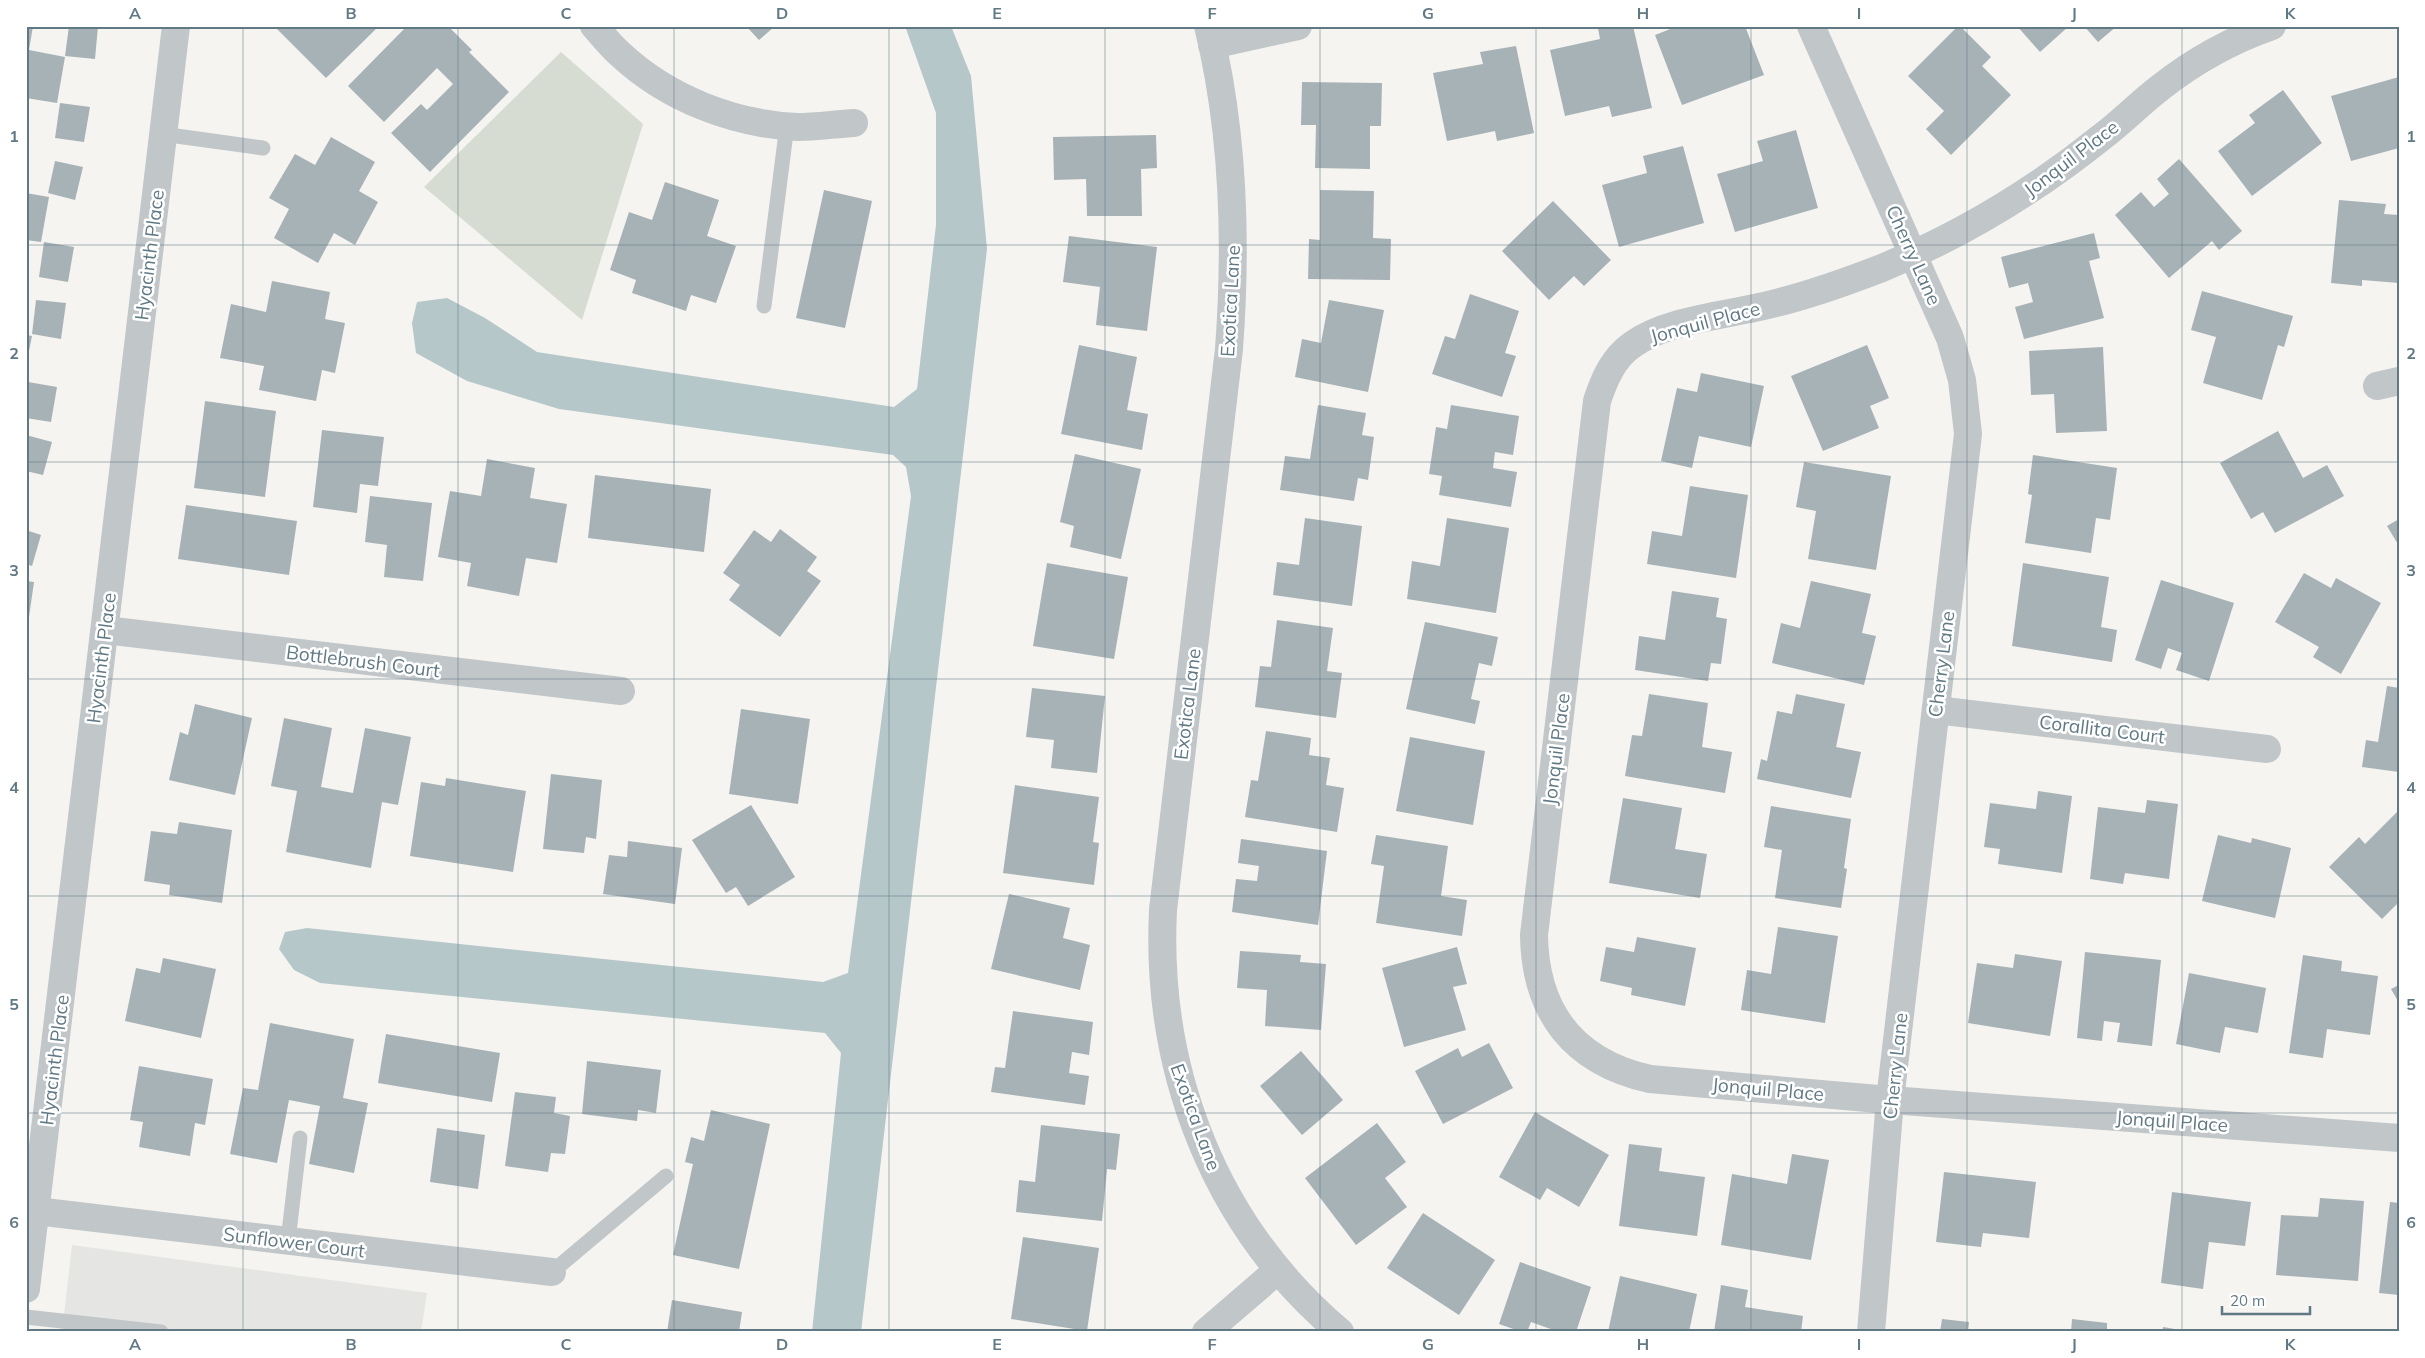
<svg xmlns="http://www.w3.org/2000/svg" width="2425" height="1358" font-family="Mulish,sans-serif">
	<rect width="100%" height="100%" fill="#f5f4f0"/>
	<path fill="#e5e6e3" d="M 72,1245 L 427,1293 L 421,1332 L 62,1332 Z"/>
	<path fill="#d6dcd1" d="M 561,52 L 643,124 L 582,320 L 424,187 Z"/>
	<path fill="#b6c7c9" d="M 905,26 L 951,26 L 971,76 L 987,249 L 861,1332 L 812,1332 L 841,1053 L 825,1033 L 320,983 L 294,970 L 279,949 L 285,932 L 307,928 L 823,982 L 848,973 L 911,496 L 906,467 L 893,455 L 559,409 L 467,381 L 416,353 L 412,323 L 417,302 L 447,298 L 485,318 L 537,352 L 894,407 L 917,389 L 936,225 L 936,113 Z"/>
	<g fill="#a7b2b6">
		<path d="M 26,26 L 33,26 L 29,50 L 65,57 L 57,103 L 26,98 Z"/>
		<path d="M 69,26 L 98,26 L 95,59 L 65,56 Z"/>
		<path d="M 274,26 L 379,26 L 326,78 Z"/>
		<path d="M 407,26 L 448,26 L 472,50 L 469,52 L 509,92 L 430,172 L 391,133 L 421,104 L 427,110 L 453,84 L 437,68 L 384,122 L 348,86 Z"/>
		<path d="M 746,26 L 775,26 L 759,40 Z"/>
		<path d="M 1605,26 L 1633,26 L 1652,108 L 1612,117 L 1609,106 L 1565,116 L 1550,50 L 1600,39 L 1598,28 Z"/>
		<path d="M 1678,26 L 1745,26 L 1764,75 L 1682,105 L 1655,35 Z"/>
		<path d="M 1958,26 L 1960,26 L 1991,57 L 1982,66 L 2011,95 L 1951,155 L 1926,129 L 1944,111 L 1908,76 Z"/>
		<path d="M 2017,26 L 2069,26 L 2040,52 Z"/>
		<path d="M 2084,26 L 2117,26 L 2098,42 Z"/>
		<path d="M 1516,46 L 1534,133 L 1497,141 L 1495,131 L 1447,141 L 1433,73 L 1483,64 L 1480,52 Z"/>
		<path d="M 2399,77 L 2399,148 L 2351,161 L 2331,96 Z"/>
		<path d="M 1302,82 L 1382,83 L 1381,126 L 1370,126 L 1370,169 L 1315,168 L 1316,125 L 1301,125 Z"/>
		<path d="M 2283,90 L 2322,143 L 2252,196 L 2218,151 L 2255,123 L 2249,115 Z"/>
		<path d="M 60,103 L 90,107 L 84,142 L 55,138 Z"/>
		<path d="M 1796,130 L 1818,208 L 1735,232 L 1717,174 L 1763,161 L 1757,141 Z"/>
		<path d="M 1156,135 L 1157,168 L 1141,169 L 1142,216 L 1087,216 L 1086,179 L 1054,180 L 1053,137 Z"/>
		<path d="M 331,137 L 375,162 L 359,191 L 378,202 L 355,245 L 334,233 L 318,263 L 274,238 L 289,209 L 269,198 L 295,154 L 315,165 Z"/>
		<path d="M 1683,146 L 1704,223 L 1619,247 L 1602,185 L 1647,173 L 1643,156 Z"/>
		<path d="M 2179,159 L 2242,231 L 2219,250 L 2212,241 L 2169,278 L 2115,215 L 2141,192 L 2154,207 L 2169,194 L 2157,179 Z"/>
		<path d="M 55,161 L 83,167 L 75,200 L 48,193 Z"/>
		<path d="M 665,182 L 719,200 L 707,236 L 736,246 L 716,303 L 691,295 L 686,311 L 632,293 L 636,280 L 610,270 L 629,212 L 652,220 Z"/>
		<path d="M 824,190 L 872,201 L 845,328 L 796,318 Z"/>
		<path d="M 1320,190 L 1374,191 L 1373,238 L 1391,239 L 1390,280 L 1308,279 L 1309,239 L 1320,240 Z"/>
		<path d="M 26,193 L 49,197 L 41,242 L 26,240 Z"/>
		<path d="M 2339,200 L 2386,204 L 2384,214 L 2399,215 L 2399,283 L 2362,280 L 2362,286 L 2331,283 Z"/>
		<path d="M 1553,201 L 1611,260 L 1584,286 L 1574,276 L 1549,300 L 1502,251 Z"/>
		<path d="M 2094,233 L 2100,258 L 2089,261 L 2104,318 L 2024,339 L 2015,307 L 2033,302 L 2028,283 L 2009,288 L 2001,257 Z"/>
		<path d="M 1069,236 L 1157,247 L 1147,331 L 1096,325 L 1100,287 L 1063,282 Z"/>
		<path d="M 44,242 L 74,247 L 68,282 L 39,277 Z"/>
		<path d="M 272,281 L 330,292 L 325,319 L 345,323 L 335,373 L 322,370 L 316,401 L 259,390 L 264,366 L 220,358 L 231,304 L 266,312 Z"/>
		<path d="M 2202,291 L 2293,316 L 2284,347 L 2278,345 L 2262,400 L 2203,383 L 2216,337 L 2191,330 Z"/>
		<path d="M 1470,294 L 1519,311 L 1505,353 L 1516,356 L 1502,397 L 1432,374 L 1445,336 L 1455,339 Z"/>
		<path d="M 36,300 L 66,303 L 61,339 L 32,334 Z"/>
		<path d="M 1329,300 L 1384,310 L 1368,392 L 1295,377 L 1302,339 L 1321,343 Z"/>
		<path d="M 26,335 L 32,336 L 27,361 L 26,361 Z"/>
		<path d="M 1079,345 L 1137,357 L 1127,410 L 1148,414 L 1142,450 L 1061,434 Z"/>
		<path d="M 1867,345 L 1889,398 L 1870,406 L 1879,428 L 1823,451 L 1791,376 Z"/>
		<path d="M 2103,347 L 2107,431 L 2056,433 L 2054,394 L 2031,395 L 2029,351 Z"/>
		<path d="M 1701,373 L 1764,386 L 1751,447 L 1699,436 L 1692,468 L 1661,461 L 1677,388 L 1697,392 Z"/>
		<path d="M 28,382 L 57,387 L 51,422 L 26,418 Z"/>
		<path d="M 205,401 L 276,411 L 265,497 L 194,488 Z"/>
		<path d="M 1318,405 L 1366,413 L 1362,435 L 1374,437 L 1368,480 L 1358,478 L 1354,501 L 1280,490 L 1285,456 L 1310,459 Z"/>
		<path d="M 1451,405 L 1519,416 L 1513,455 L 1495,452 L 1493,468 L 1517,472 L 1511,507 L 1439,495 L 1442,476 L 1429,474 L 1436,427 L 1447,429 Z"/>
		<path d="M 322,430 L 384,437 L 378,486 L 360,484 L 357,513 L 313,507 Z"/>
		<path d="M 2278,431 L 2303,478 L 2327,465 L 2344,496 L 2275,533 L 2263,512 L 2251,519 L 2220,463 Z"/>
		<path d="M 26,435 L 52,442 L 43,475 L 26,471 Z"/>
		<path d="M 1075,454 L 1141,469 L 1121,559 L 1070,547 L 1074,526 L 1060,522 Z"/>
		<path d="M 2033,455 L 2117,468 L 2110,520 L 2096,518 L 2091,553 L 2025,543 L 2032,495 L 2028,494 Z"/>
		<path d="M 487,459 L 535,468 L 530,498 L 567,504 L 557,563 L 526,558 L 519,596 L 467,586 L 471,563 L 438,557 L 450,491 L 481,496 Z"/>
		<path d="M 1804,462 L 1891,476 L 1876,570 L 1808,559 L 1816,511 L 1796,507 Z"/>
		<path d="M 595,475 L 711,489 L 704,552 L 588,538 Z"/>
		<path d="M 1690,486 L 1748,495 L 1736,578 L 1647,564 L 1652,531 L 1682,536 Z"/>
		<path d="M 370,496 L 432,503 L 423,581 L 384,577 L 387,545 L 365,542 Z"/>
		<path d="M 186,505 L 297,521 L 289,575 L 178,559 Z"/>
		<path d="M 1305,518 L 1362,526 L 1352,606 L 1273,595 L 1277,562 L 1299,565 Z"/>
		<path d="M 1447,518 L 1509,528 L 1496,613 L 1407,599 L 1412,561 L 1440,566 Z"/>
		<path d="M 2399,519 L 2399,546 L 2387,526 Z"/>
		<path d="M 780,529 L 817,557 L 807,571 L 821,581 L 780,637 L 729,600 L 740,585 L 723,573 L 754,530 L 771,542 Z"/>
		<path d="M 26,530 L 41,535 L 32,566 L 26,564 Z"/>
		<path d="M 1047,563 L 1128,577 L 1114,659 L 1033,646 Z"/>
		<path d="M 2023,563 L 2109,577 L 2101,627 L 2117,630 L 2112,662 L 2012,646 Z"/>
		<path d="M 2304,573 L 2331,588 L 2336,578 L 2381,603 L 2341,674 L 2313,657 L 2319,647 L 2275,622 Z"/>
		<path d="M 2161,580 L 2234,603 L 2209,681 L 2176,670 L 2182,653 L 2168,648 L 2161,669 L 2135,660 Z"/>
		<path d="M 26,581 L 34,582 L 29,617 L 26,616 Z"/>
		<path d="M 1811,581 L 1871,594 L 1862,633 L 1876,636 L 1864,685 L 1772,663 L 1781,623 L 1800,628 Z"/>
		<path d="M 1672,591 L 1719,598 L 1716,617 L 1727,619 L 1721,664 L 1711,663 L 1708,681 L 1635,670 L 1639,636 L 1665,640 Z"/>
		<path d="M 1277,620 L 1333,628 L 1327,671 L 1342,673 L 1336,718 L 1255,707 L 1260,666 L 1271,667 Z"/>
		<path d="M 1425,622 L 1498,637 L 1492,666 L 1479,663 L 1471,699 L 1480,701 L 1475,724 L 1406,709 Z"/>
		<path d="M 2387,686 L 2399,688 L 2399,772 L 2362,767 L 2366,740 L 2378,742 Z"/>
		<path d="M 1032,688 L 1105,696 L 1097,773 L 1051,768 L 1054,740 L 1026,737 Z"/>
		<path d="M 1649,694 L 1708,703 L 1702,747 L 1732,752 L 1725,793 L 1625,776 L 1632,735 L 1642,736 Z"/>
		<path d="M 1796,694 L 1845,704 L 1836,747 L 1861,752 L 1851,798 L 1757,779 L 1761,759 L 1767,761 L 1777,711 L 1792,714 Z"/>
		<path d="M 195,704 L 252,718 L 235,795 L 169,780 L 180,732 L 188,735 Z"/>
		<path d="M 741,709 L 810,719 L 798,804 L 729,794 Z"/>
		<path d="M 284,718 L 332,728 L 321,787 L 353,793 L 365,728 L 411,737 L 398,805 L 382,802 L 371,868 L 286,852 L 297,791 L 271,786 Z"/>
		<path d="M 1266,731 L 1311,738 L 1309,755 L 1330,758 L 1326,785 L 1344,788 L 1337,832 L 1245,817 L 1251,780 L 1258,781 Z"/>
		<path d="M 1410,737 L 1485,751 L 1473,825 L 1396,811 Z"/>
		<path d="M 551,774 L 602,780 L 596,839 L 586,837 L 584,853 L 543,849 Z"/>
		<path d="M 446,778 L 526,791 L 513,872 L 410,856 L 421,782 L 445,786 Z"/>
		<path d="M 1015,785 L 1099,797 L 1093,842 L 1099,843 L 1094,885 L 1003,873 Z"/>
		<path d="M 2038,791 L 2072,796 L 2062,873 L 1998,864 L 2000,849 L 1984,847 L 1990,803 L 2036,809 Z"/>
		<path d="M 1623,798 L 1682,808 L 1675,849 L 1707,854 L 1700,898 L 1609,883 Z"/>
		<path d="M 2147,800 L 2178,804 L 2169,879 L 2125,873 L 2123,884 L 2090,879 L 2098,807 L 2145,813 Z"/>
		<path d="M 751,805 L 795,877 L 748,906 L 736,887 L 726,893 L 692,840 Z"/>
		<path d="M 1771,806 L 1851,819 L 1844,868 L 1847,869 L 1841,908 L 1775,898 L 1782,850 L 1764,847 Z"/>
		<path d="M 2397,812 L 2399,814 L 2399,902 L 2382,919 L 2329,867 L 2359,837 L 2365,844 Z"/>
		<path d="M 179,822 L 232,830 L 222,903 L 169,895 L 170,885 L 144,881 L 151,831 L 177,834 Z"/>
		<path d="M 1376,835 L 1448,846 L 1441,896 L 1467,900 L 1462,936 L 1376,923 L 1384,866 L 1371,864 Z"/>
		<path d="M 2218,835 L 2251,843 L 2252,838 L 2291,848 L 2275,918 L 2202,901 Z"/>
		<path d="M 1241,839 L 1327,851 L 1318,925 L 1232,912 L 1236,879 L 1257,881 L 1259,866 L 1238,863 Z"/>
		<path d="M 628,841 L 682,848 L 675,904 L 603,894 L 609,855 L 627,857 Z"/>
		<path d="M 1009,894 L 1070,908 L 1063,938 L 1090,945 L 1080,990 L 991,969 Z"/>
		<path d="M 1778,927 L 1838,936 L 1825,1023 L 1741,1010 L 1747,970 L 1771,974 Z"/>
		<path d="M 1637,937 L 1696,948 L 1685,1006 L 1631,995 L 1632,988 L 1600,981 L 1606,947 L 1634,952 Z"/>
		<path d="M 1457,947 L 1467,984 L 1453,987 L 1466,1030 L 1404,1047 L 1382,968 Z"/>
		<path d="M 1240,951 L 1301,955 L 1300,962 L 1326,964 L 1321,1030 L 1265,1026 L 1267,990 L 1237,988 Z"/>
		<path d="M 2085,952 L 2161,960 L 2152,1046 L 2117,1042 L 2120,1023 L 2104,1021 L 2102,1041 L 2077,1038 Z"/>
		<path d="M 2015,954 L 2062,961 L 2050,1036 L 1968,1023 L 1977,963 L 2013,968 Z"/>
		<path d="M 2303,955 L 2342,961 L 2341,971 L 2378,976 L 2370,1035 L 2327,1029 L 2323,1058 L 2289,1053 Z"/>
		<path d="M 163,958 L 216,969 L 201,1038 L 125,1021 L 136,968 L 160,973 Z"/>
		<path d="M 2189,973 L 2266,988 L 2258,1033 L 2225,1027 L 2220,1053 L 2176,1044 Z"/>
		<path d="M 2399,985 L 2399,1003 L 2391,989 Z"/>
		<path d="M 1013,1011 L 1093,1022 L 1089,1055 L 1072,1052 L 1069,1073 L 1089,1076 L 1085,1105 L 991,1092 L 995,1067 L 1005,1068 Z"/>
		<path d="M 270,1023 L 354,1039 L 343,1098 L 368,1103 L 354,1173 L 309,1164 L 320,1106 L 289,1100 L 277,1163 L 230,1154 L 243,1088 L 258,1090 Z"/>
		<path d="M 386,1034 L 500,1053 L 492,1102 L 378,1083 Z"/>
		<path d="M 1489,1043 L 1513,1088 L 1443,1124 L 1415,1071 L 1458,1048 L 1462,1057 Z"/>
		<path d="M 1301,1051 L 1343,1100 L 1302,1135 L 1260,1086 Z"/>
		<path d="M 587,1061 L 661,1070 L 656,1113 L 638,1110 L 637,1121 L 582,1114 Z"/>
		<path d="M 139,1066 L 213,1079 L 205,1125 L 195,1123 L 190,1156 L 139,1147 L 143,1122 L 130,1120 Z"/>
		<path d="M 515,1092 L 556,1097 L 554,1113 L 570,1116 L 565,1154 L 551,1153 L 548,1172 L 505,1166 Z"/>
		<path d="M 711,1110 L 770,1124 L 739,1269 L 673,1255 L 693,1164 L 685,1162 L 691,1137 L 704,1141 Z"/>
		<path d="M 1535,1112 L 1609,1155 L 1579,1207 L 1547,1188 L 1540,1200 L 1499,1177 Z"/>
		<path d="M 1377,1123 L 1406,1162 L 1385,1178 L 1407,1207 L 1356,1245 L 1305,1178 Z"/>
		<path d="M 1041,1125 L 1120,1134 L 1116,1170 L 1107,1169 L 1102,1221 L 1016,1212 L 1019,1180 L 1035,1182 Z"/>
		<path d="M 437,1128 L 485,1135 L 478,1189 L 430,1182 Z"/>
		<path d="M 1629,1144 L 1662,1148 L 1659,1171 L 1705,1177 L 1697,1236 L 1619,1226 Z"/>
		<path d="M 1792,1154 L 1829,1160 L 1811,1260 L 1721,1245 L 1732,1174 L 1787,1184 Z"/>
		<path d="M 1944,1172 L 2036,1182 L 2029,1238 L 1983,1233 L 1981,1247 L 1936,1242 Z"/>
		<path d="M 2172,1192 L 2251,1202 L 2245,1246 L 2209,1242 L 2203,1289 L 2161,1283 Z"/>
		<path d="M 2320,1198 L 2364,1201 L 2358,1281 L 2276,1275 L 2281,1215 L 2318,1217 Z"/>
		<path d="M 2390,1202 L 2399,1203 L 2399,1295 L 2379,1293 Z"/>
		<path d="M 1423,1213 L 1495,1260 L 1459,1315 L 1387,1268 Z"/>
		<path d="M 1023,1237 L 1099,1248 L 1087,1331 L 1011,1319 Z"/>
		<path d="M 1520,1262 L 1591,1287 L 1576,1332 L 1559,1332 L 1531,1322 L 1527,1332 L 1522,1332 L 1499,1324 Z"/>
		<path d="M 1620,1276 L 1697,1294 L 1689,1332 L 1608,1332 Z"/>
		<path d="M 1721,1285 L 1748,1290 L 1745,1307 L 1803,1316 L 1801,1332 L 1714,1332 Z"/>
		<path d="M 672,1300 L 742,1312 L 739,1332 L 667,1332 Z"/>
		<path d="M 1942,1319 L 1969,1322 L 1968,1332 L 1940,1332 Z"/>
		<path d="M 2072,1319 L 2107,1323 L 2107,1332 L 2071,1332 Z"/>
		<path d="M 2163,1327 L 2186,1331 L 2186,1332 L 2162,1332 Z"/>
	</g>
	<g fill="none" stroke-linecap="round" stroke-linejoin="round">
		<g stroke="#c1c6c9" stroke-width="15">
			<path d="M 162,134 L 263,148"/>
			<path d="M 764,306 L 787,125"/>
			<path d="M 288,1241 L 300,1138"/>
			<path d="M 552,1272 L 666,1176"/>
			<path d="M 26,1317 L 161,1332"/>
		</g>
		<g stroke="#c1c6c9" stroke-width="28">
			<path d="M 594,26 C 603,36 611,46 620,54 C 667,98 733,124 797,127 C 816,127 835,124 854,123"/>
			<path d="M 1208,26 C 1234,132 1237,241 1229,349 L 1163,910 C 1155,1072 1215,1226 1340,1332"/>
			<path d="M 1811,26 L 1950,338 L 1962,380 L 1968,434 L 1890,1100 L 1871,1332"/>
			<path d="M 2272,26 C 2232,40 2194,61 2161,87 C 2141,102 2123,121 2103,136 C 2036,190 1962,235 1882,268 C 1846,282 1810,295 1772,304 C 1730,315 1667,319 1632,345 C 1613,358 1604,380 1597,401 L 1534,935 C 1535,1013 1574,1062 1650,1079 L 1890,1100 L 2399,1138"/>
			<path d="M 1212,45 L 1298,26"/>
			<path d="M 2377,386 L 2399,381"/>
			<path d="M 105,630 L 621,691"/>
			<path d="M 1936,710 L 2267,749"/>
			<path d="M 36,1211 L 552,1272"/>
			<path d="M 26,1289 L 176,26"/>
			<path d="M 1206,1332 L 1278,1270"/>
		</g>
	</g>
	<path fill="none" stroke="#617984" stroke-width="1" stroke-opacity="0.55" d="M 243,26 L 243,1332M 458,26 L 458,1332M 674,26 L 674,1332M 889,26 L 889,1332M 1105,26 L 1105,1332M 1320,26 L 1320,1332M 1536,26 L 1536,1332M 1751,26 L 1751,1332M 1967,26 L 1967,1332M 2182,26 L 2182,1332M 26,245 L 2399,245M 26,462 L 2399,462M 26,679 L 2399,679M 26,896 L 2399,896M 26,1113 L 2399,1113"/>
	<g text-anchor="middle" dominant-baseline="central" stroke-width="5" stroke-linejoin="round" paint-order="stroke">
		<g font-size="19" fill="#617984" stroke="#fff">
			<text transform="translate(2071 158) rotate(-37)">Jonquil Place</text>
			<text transform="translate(149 255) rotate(-83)">Hyacinth Place</text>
			<text transform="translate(1914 255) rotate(66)">Cherry Lane</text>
			<text transform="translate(1230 301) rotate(-87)">Exotica Lane</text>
			<text transform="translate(1705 322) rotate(-15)">Jonquil Place</text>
			<text transform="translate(101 658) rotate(-83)">Hyacinth Place</text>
			<text transform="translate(363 661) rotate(7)">Bottlebrush Court</text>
			<text transform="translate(1941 664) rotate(-83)">Cherry Lane</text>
			<text transform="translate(1187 704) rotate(-83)">Exotica Lane</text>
			<text transform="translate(2102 729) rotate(7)">Corallita Court</text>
			<text transform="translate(1556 749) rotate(-83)">Jonquil Place</text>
			<text transform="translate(54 1060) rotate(-83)">Hyacinth Place</text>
			<text transform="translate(1895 1066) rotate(-84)">Cherry Lane</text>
			<text transform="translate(1768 1089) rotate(5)">Jonquil Place</text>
			<text transform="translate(1196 1117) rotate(70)">Exotica Lane</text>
			<text transform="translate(2172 1121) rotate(4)">Jonquil Place</text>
			<text transform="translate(294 1242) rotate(7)">Sunflower Court</text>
		</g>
	</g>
	<rect width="2425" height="1358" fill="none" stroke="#ffffff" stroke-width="55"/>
	<path d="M2222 1306v8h88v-8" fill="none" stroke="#617984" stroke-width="2.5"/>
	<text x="2230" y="1306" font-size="15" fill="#617984" stroke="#ffffff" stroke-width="4" paint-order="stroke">20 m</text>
	<rect x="28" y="28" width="2370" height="1302" fill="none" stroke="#617984" stroke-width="2"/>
	<g font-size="16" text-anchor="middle" font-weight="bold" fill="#617984">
		<text x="135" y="19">A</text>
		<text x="351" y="19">B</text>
		<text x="566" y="19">C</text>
		<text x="782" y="19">D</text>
		<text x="997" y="19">E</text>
		<text x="1212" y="19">F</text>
		<text x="1428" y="19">G</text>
		<text x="1643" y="19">H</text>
		<text x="1859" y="19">I</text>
		<text x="2074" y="19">J</text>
		<text x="2290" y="19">K</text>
		<text x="14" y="142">1</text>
		<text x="2411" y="142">1</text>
		<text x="14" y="359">2</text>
		<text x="2411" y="359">2</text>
		<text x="14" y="576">3</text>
		<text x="2411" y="576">3</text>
		<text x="14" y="793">4</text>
		<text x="2411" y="793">4</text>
		<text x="14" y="1010">5</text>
		<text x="2411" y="1010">5</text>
		<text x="14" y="1228">6</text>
		<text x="2411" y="1228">6</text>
		<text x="135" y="1350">A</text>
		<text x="351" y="1350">B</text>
		<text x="566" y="1350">C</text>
		<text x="782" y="1350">D</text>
		<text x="997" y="1350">E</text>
		<text x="1212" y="1350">F</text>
		<text x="1428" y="1350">G</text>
		<text x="1643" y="1350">H</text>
		<text x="1859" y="1350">I</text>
		<text x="2074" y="1350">J</text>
		<text x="2290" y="1350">K</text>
	</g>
</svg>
